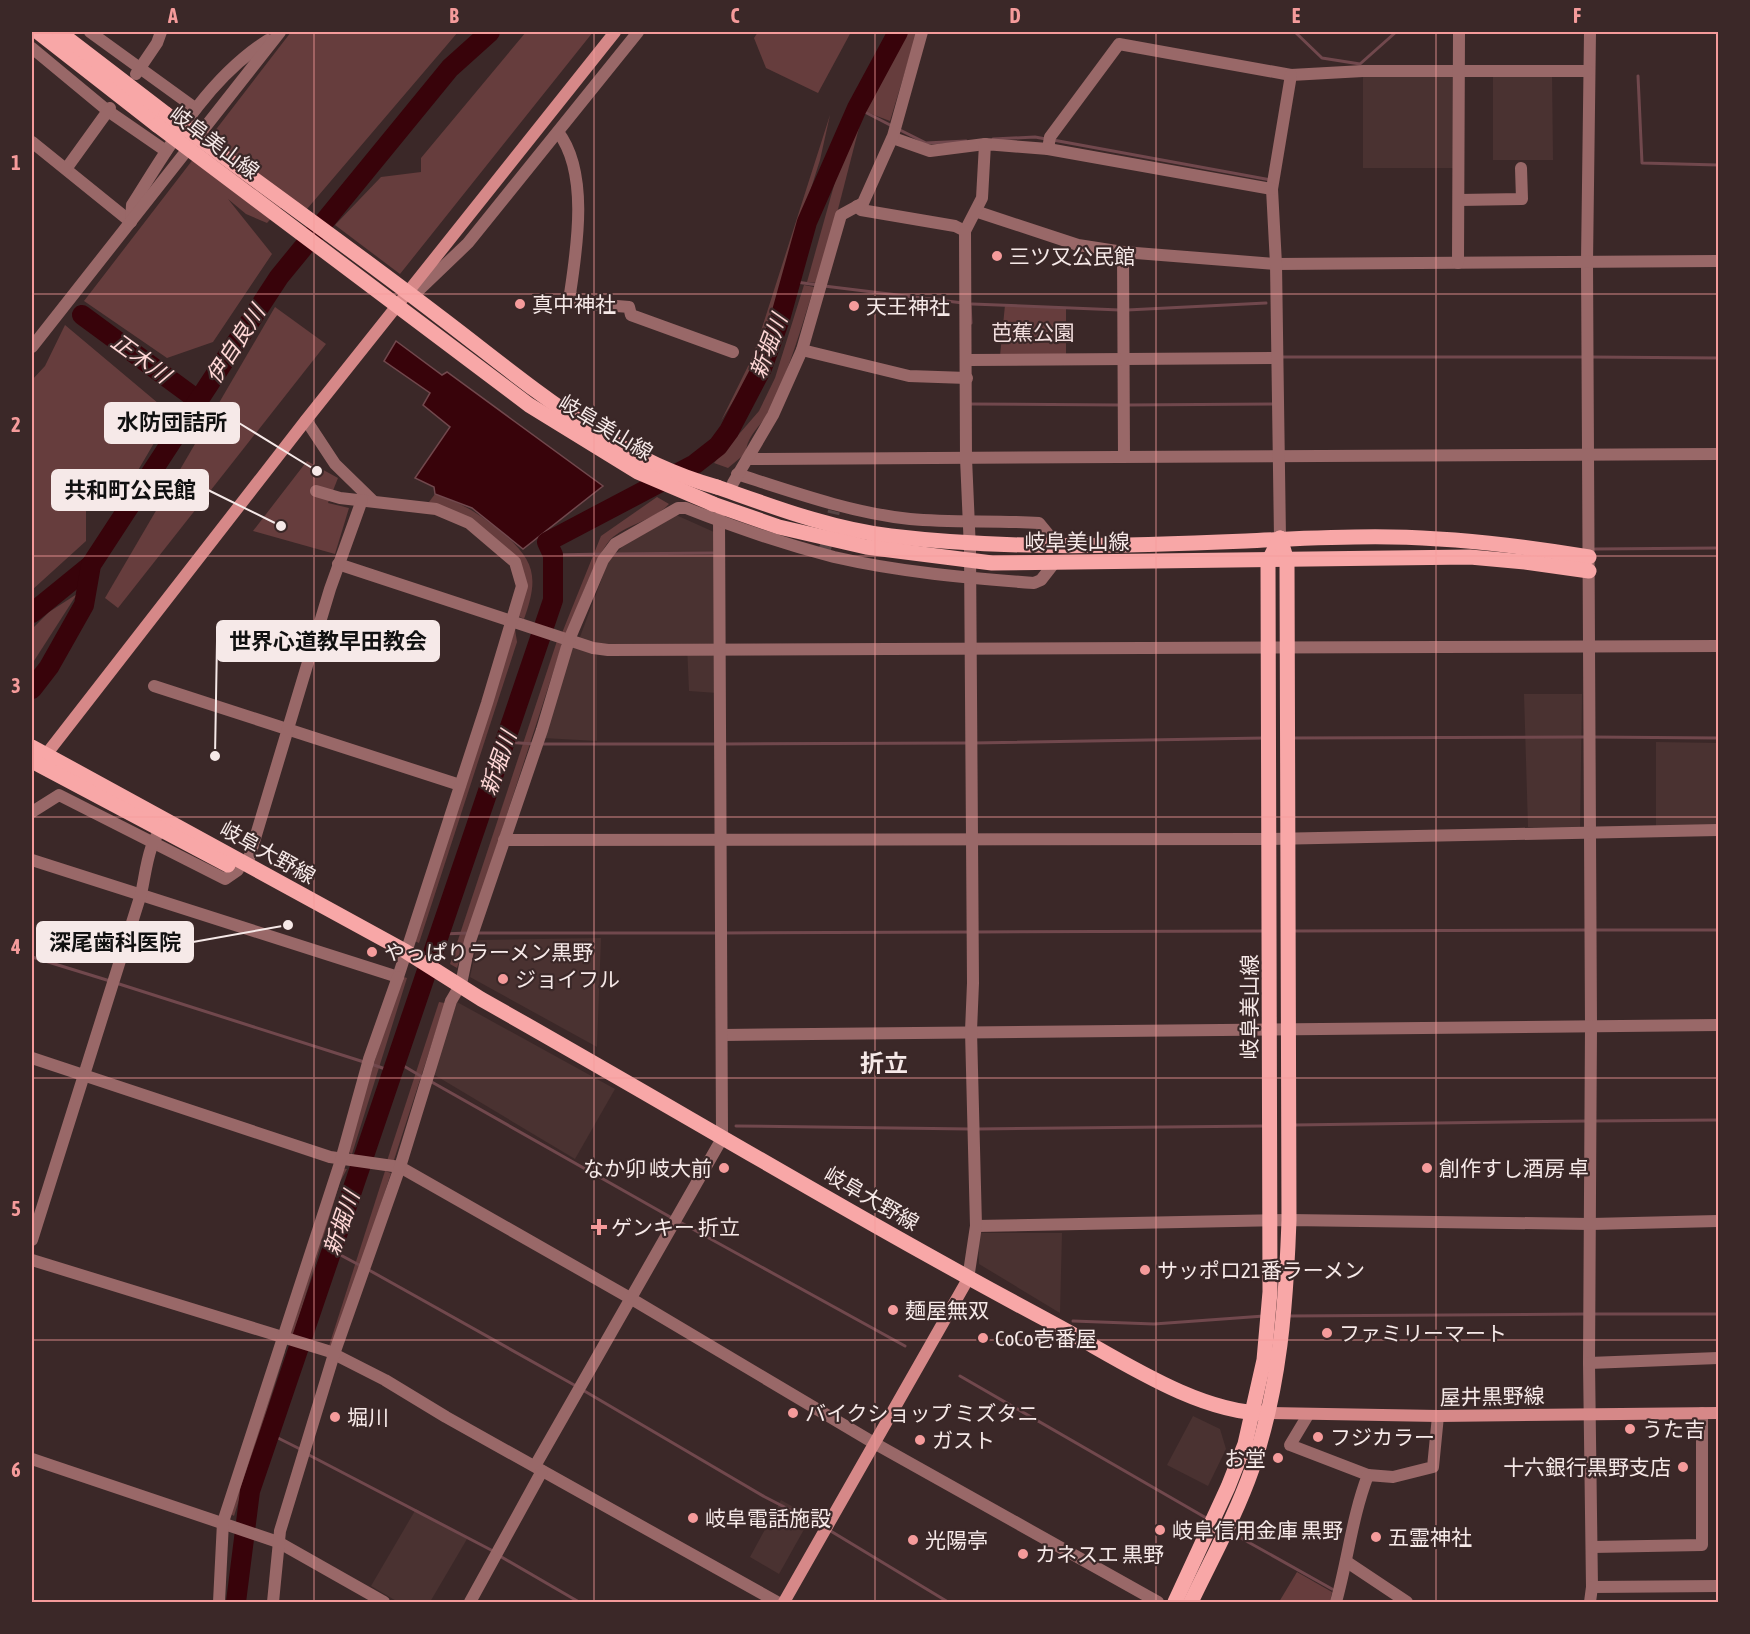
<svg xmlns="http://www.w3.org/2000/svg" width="1750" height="1634" font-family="'Asap Condensed','Noto Sans JP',sans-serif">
	<rect width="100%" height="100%" fill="#3b2828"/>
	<g fill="#4a3231">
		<path d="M 1552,72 L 1553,160 L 1493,160 L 1493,73 Z"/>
		<rect x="1363" y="75" width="90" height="93"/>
		<path d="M 676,515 L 714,532 L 717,693 L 689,691 L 687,645 L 606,647 L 597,643 L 597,741 L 543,738 L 570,652 L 580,637 L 608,562 L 622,547 Z"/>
		<path d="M 1524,694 L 1582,694 L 1580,828 L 1528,827 Z"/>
		<path d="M 1656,742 L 1718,743 L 1718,826 L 1656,827 Z"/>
		<path d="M 601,938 L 597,1047 L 470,977 L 478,940 Z"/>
		<path d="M 457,1002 L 615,1089 L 575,1159 L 433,1074 Z"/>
		<path d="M 978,1233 L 1062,1233 L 1060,1313 L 979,1264 Z"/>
		<path d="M 1193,1416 L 1220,1429 L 1226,1449 L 1208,1486 L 1167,1465 Z"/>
		<path d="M 781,1500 L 811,1517 L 779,1574 L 750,1557 Z"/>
		<path d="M 416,1509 L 467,1539 L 430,1602 L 398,1602 L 371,1586 Z"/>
	</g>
	<g fill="#663d3d">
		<path d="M 291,32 L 458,32 L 301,216 L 287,201 L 267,223 L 246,214 L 228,199 L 272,254 L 213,342 L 167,358 L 84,301 Z"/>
		<path d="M 526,32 L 593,32 L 400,274 L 335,225 L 381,177 L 421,172 L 421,158 Z"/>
		<path d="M 758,32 L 851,32 L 818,93 L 766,68 L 754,38 Z"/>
		<path d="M 906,32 L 917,32 L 890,121 L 866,112 L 866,104 L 902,43 Z"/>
		<path d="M 830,115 L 820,160 L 755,366 L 721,421 L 753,356 Z"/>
		<path d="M 861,120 L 819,283 L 807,282 L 845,146 L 856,122 Z"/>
		<path d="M 804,285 L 814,287 C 801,329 789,370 770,410 C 763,424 746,436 746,453 L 728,468 L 714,463 L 759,411 L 775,378 Z"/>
		<path d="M 1005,305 L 1066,308 L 1066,358 L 1000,356 Z"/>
		<path d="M 275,307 L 326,344 L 118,608 L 105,598 Z"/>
		<path d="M 65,325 L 171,414 L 123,496 L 86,507 L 86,541 L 32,590 L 32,380 L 45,366 Z"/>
		<path d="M 307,461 L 338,478 L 328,503 L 349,508 L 335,554 L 253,531 Z"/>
		<path d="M 435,494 C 463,504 475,511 499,530 C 534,559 540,575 524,619 L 518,616 L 519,562 L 429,502 Z"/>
		<path d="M 657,497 L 669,504 C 654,520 631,523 613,537 C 597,550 576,612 567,634 L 562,633 L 601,536 Z"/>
		<path d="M 77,594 L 32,664 L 32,629 L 49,612 Z"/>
		<path d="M 515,629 L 517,642 L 419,943 L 412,940 Z"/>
		<path d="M 557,641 L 561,642 L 561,648 L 457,968 L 450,964 Z"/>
		<path d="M 401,976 L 407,978 L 352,1154 L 347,1151 Z"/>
		<path d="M 439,1002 L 445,1003 L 393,1163 L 387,1161 Z"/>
		<path d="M 341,1168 L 347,1169 L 340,1182 L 293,1337 L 289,1334 Z"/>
		<path d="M 385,1171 L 391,1173 L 335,1346 L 329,1346 Z"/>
		<path d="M 282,1352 L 285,1352 L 234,1516 L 231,1514 Z"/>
		<path d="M 1297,1572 L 1332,1592 L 1330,1602 L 1279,1602 Z"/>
	</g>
	<path fill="#38030a" stroke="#71484d" stroke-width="1.5" d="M 396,341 L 442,375 L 447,372 L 603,486 L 523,549 L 472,508 L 435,494 L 434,487 L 415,478 L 450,427 L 423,405 L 430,393 L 384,361 Z"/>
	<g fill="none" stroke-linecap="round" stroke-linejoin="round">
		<g stroke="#71484d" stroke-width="3">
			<path d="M 1295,32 L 1322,58 L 1360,64 L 1396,32"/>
			<path d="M 1638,76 L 1642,163 L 1718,165"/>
			<path d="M 857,108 L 892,126"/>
			<path d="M 898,129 L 926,143 L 966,141"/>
			<path d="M 993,139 L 1035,137 L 1046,139"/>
			<path d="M 1053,140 L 1271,180"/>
			<path d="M 796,282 L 818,285"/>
			<path d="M 824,286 L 963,303"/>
			<path d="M 970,304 L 971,323"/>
			<path d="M 972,304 L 1120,310"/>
			<path d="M 1127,310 L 1266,303"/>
			<path d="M 1280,357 L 1585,357"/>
			<path d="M 1591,357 L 1718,358"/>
			<path d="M 969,404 L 1121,405"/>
			<path d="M 1127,405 L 1274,404"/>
			<path d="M 1595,549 L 1718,548"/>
			<path d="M 613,554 L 715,553"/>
			<path d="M 553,555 L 604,554"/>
			<path d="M 1591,737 L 1718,738"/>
			<path d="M 1291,738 L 1585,737"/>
			<path d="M 505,742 L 535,744"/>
			<path d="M 973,743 L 1264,738"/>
			<path d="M 541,744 L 718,744"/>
			<path d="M 724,744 L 967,743"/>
			<path d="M 1594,930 L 1718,930"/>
			<path d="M 1294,931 L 1588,930"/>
			<path d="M 976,932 L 1264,931"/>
			<path d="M 475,933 L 718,933"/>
			<path d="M 724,933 L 970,932"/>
			<path d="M 441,934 L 469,933"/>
			<path d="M 32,957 L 110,981"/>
			<path d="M 116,983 L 364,1062"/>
			<path d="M 397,1062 L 424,1078"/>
			<path d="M 371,1064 L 394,1072"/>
			<path d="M 430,1081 L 672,1218"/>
			<path d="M 1594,1121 L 1718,1120"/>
			<path d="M 1294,1125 L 1588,1121"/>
			<path d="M 736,1126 L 970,1129"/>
			<path d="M 976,1129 L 1264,1126"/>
			<path d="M 678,1221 L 905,1346"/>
			<path d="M 333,1251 L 361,1266"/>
			<path d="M 367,1269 L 576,1386"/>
			<path d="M 1591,1314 L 1718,1314"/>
			<path d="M 1288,1316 L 1585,1314"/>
			<path d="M 1073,1321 L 1154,1324 L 1264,1316"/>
			<path d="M 960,1376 L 1208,1519"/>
			<path d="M 581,1389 L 765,1497 L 823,1527"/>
			<path d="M 270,1434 L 302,1450"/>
			<path d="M 307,1454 L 493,1551"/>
			<path d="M 829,1530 L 948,1602"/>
			<path d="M 1232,1533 L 1332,1589"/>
			<path d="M 498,1555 L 579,1602"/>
		</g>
		<g stroke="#38030a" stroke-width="20">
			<path d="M 82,315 L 199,401"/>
			<path d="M 32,613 L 91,565"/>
			<path d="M 32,689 L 49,667 L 84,605 L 91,565 L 279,277 L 450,68 L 490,32"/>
			<path d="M 236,1602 L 250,1491 L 553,600 L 553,555 L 547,542 L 695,464 L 718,446 L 729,431 L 762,368 L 780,319 L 807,222 L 857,108 L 898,32"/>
		</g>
		<path stroke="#574545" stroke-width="12" stroke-dasharray="12 6" stroke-linecap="butt" d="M 825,549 L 834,511"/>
		<g stroke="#996868" stroke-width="12">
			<path d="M 90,32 L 195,108"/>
			<path d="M 1590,32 L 1587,262 L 1591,1026 L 1589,1363 L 1592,1587 L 1590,1602"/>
			<path d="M 32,48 L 108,111 L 166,151"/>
			<path d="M 136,74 L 157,43 L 161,32"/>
			<path d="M 558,132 C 589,172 577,247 570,294 L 580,303 L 629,307 L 631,315 L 733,352"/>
			<path d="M 893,138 L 930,151 L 985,144"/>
			<path d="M 32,142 L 131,222"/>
			<path d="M 1048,149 L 1050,137 L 1119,44 L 1291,75 L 1363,71 L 1588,71"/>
			<path d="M 66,169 L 110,108"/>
			<path d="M 1459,200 L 1522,199 L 1521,168"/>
			<path d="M 857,206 L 861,210 L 955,226 L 965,231"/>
			<path d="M 978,212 L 1078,245 L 1123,252 L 1276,264 L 1718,261"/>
			<path d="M 131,221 L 132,205 C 170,145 207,79 268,40"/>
			<path d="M 1123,252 L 1124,456"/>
			<path d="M 1458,263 L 1459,32"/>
			<path d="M 418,291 L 468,243 L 638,32"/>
			<path d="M 32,347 L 280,32"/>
			<path d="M 802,350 L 909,376 L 967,378"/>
			<path d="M 968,360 L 1276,358"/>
			<path d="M 306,420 L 335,464 L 373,501"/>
			<path d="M 749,459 L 1718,454"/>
			<path d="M 737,474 C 793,492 852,513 910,519 C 953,523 996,520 1039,523 L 1057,545"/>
			<path d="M 733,483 L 773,415 L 802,350 L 841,215 L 863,203 L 893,136 L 922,32"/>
			<path d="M 1280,538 L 1276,264 L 1272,189 L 1291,75"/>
			<path d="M 338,564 L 593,648 L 608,650 L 1718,646"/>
			<path d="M 154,686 L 460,785"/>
			<path d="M 32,812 L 59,795 L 225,879 L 238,870"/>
			<path d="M 504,840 L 1268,839 L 1718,830"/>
			<path d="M 32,860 L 398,977 L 487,703 L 522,586 L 515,562 L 469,523 L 436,509 L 340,498 L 316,491"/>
			<path d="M 247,865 L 330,589 L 362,500"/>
			<path d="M 723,1035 L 1718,1025"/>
			<path d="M 32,1058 L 330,1157 L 400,1167 L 630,1298 L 874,1443 L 1158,1602"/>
			<path d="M 976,1226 L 1289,1220 L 1591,1224 L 1718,1221"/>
			<path d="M 32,1240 L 141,894 C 146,873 148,837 167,824"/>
			<path d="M 32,1260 L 328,1351 L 385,1380 L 446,1417 L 777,1602"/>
			<path d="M 968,1279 L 976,1226 L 971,1031 L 973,983 L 970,550 L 966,458 L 965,231 L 982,198 L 985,144 L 1048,149 L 1272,189"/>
			<path d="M 1589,1363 L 1718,1358"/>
			<path d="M 1308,1415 L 1290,1445 L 1368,1475"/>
			<path d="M 32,1459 L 278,1542 L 384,1602"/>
			<path d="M 535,1466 L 720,1142 L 722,1135 L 719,518"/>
			<path d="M 1592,1547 L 1702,1545 L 1702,1413"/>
			<path d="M 1347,1562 L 1407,1602"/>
			<path d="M 1592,1587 L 1718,1586"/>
			<path d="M 219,1602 L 223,1522 L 341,1160 L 369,1059 L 398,977"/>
			<path d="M 273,1602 L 280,1531 L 334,1354 L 400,1167 L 451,1001 L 461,984 L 470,941 L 542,730 L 569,640 L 603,560 L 615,544 L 678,508 L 686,508 C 734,527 784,544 834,557 C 899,572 967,578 1034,583 L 1041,580 L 1055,562"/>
			<path d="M 470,1602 L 542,1471"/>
			<path d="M 1336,1602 C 1348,1559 1352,1517 1368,1475 L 1393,1477 L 1433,1467 L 1438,1416"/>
		</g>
		<g stroke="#d68888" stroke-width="12">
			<path d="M 45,756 L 306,420 L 615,32"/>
			<path d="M 1267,1413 L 1438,1416 L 1718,1413"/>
			<path d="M 784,1602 L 968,1279"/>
		</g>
		<g stroke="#f8a7a7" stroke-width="15">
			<path d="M 38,32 L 157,125"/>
			<path d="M 59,32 L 166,114"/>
			<path d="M 717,487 C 774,507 831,529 891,536 C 1008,550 1129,546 1246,541 C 1294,539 1342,536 1391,537 C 1458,538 1523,546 1589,557"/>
			<path d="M 713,504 L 779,527 L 866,547 L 992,563 L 1470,557 L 1525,562 L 1589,571"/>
			<path d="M 32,747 L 405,951 L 481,999 C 673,1107 862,1222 1056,1325 C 1116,1357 1198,1414 1267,1413"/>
			<path d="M 32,761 L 228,865"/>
			<path d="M 1175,1602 L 1228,1487 L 1245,1444 L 1264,1360 L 1270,1292 L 1268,562 L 1280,538"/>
			<path d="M 1191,1602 C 1212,1558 1236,1515 1252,1469 C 1280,1387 1286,1305 1289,1220 L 1287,561 L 1280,538"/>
		</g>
		<g stroke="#f8a7a7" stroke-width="15">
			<path d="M 166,114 C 257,182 350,248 440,317 C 526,382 611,458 717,487"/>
			<path d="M 157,125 L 529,405 L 638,472 L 713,504"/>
		</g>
	</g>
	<path fill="none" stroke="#f59b9b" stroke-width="1.5" stroke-opacity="0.55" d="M 314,32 L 314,1602M 594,32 L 594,1602M 875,32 L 875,1602M 1156,32 L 1156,1602M 1436,32 L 1436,1602M 32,294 L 1718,294M 32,556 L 1718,556M 32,817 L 1718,817M 32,1078 L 1718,1078M 32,1340 L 1718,1340"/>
	<g fill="#f59b9b" stroke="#3b2828" stroke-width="2">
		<circle cx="997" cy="256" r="6"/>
		<circle cx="520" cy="304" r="6"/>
		<circle cx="854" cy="306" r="6"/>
		<circle cx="372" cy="952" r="6"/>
		<circle cx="503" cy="979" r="6"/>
		<circle cx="724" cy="1168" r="6"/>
		<circle cx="1427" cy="1168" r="6"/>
		<path d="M596 1218h6v6h6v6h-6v6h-6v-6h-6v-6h6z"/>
		<circle cx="1145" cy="1270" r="6"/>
		<circle cx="893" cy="1310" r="6"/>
		<circle cx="1327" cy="1333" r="6"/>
		<circle cx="983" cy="1338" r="6"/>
		<circle cx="793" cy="1413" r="6"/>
		<circle cx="335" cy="1417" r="6"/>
		<circle cx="1630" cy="1429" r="6"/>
		<circle cx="1318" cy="1437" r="6"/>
		<circle cx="920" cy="1440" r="6"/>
		<circle cx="1278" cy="1458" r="6"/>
		<circle cx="1683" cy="1467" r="6"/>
		<circle cx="693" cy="1518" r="6"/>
		<circle cx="1160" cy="1530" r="6"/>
		<circle cx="1376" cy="1537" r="6"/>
		<circle cx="913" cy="1540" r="6"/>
		<circle cx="1023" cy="1554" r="6"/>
	</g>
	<g text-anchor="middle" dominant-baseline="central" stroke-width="4.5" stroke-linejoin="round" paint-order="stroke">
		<g font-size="21" fill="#f6e9e8" stroke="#3b2828">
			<text transform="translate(215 142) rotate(37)">岐阜美山線</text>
			<text transform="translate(606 427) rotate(31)">岐阜美山線</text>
			<text x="1077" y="541">岐阜美山線</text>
			<text transform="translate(268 852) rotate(29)">岐阜大野線</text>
			<text transform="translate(1249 1007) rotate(-90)">岐阜美山線</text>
			<text transform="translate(872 1198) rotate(30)">岐阜大野線</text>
			<text transform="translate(1492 1396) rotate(-1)">屋井黒野線</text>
		</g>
		<g font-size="21" fill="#f6e9e8" stroke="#3b2828" text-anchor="start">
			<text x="1009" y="256">三ツ又公民館</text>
			<text x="532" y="304">真中神社</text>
			<text x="866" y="306">天王神社</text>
			<text x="384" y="952">やっぱりラーメン黒野</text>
			<text x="515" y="979">ジョイフル</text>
			<text x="712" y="1168" text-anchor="end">なか卯 岐大前</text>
			<text x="1439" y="1168">創作すし酒房 卓</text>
			<text x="611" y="1227">ゲンキー 折立</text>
			<text x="1157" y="1270">サッポロ21番ラーメン</text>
			<text x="905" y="1310">麺屋無双</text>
			<text x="1339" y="1333">ファミリーマート</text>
			<text x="995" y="1338">CoCo壱番屋</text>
			<text x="805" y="1413">バイクショップ ミズタニ</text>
			<text x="347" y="1417">堀川</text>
			<text x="1642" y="1429">うた吉</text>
			<text x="1330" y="1437">フジカラー</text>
			<text x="932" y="1440">ガスト</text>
			<text x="1266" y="1458" text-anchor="end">お堂</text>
			<text x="1671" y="1467" text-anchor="end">十六銀行黒野支店</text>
			<text x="705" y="1518">岐阜電話施設</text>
			<text x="1172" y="1530">岐阜信用金庫 黒野</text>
			<text x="1388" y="1537">五霊神社</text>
			<text x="925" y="1540">光陽亭</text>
			<text x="1035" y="1554">カネスエ 黒野</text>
		</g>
		<g font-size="21" fill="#f2dede" stroke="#3b2828">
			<text x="1033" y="332">芭蕉公園</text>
		</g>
		<g font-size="22" font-style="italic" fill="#ffd7d6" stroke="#3b2828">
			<text transform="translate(235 344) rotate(-57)">伊自良川</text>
			<text transform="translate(768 346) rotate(-69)">新堀川</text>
			<text transform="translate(141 358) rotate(36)">正木川</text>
			<text transform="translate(498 763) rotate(-71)">新堀川</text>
			<text transform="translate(341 1223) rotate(-71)">新堀川</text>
		</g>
		<g font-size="24" font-weight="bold" fill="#f6e9e8" stroke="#3b2828">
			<text x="884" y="1063">折立</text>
		</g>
	</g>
	<path fill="none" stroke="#f6e9e8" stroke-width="2" d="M317 471L239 423M281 526L208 490M215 756L217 641M288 925L193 942"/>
	<g fill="#f6e9e8" stroke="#3b2828" stroke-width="2">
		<circle cx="317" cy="471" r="6"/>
		<circle cx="281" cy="526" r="6"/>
		<circle cx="215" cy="756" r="6"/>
		<circle cx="288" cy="925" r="6"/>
	</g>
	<g fill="#f6e9e8" stroke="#f6e9e8" stroke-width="2">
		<rect x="105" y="403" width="134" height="40" rx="6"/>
		<rect x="52" y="470" width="156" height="40" rx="6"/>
		<rect x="217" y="621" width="222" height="40" rx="6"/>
		<rect x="37" y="922" width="156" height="40" rx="6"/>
	</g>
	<g font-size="22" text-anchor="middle" font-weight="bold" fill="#111">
		<text x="172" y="430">水防団詰所</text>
		<text x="130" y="498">共和町公民館</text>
		<text x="328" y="649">世界心道教早田教会</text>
		<text x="115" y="950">深尾歯科医院</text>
	</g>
	<rect width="1750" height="1634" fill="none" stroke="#3b2828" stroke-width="66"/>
	<rect x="33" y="33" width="1684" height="1568" fill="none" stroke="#f59b9b" stroke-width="2"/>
	<g font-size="20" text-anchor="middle" font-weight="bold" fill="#f59b9b">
		<text x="173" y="23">A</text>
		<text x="454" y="23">B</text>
		<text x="735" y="23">C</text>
		<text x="1015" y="23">D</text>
		<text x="1296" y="23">E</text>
		<text x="1577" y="23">F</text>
		<text x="16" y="170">1</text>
		<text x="16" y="432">2</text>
		<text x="16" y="693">3</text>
		<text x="16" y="954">4</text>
		<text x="16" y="1216">5</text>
		<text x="16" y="1477">6</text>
	</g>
</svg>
